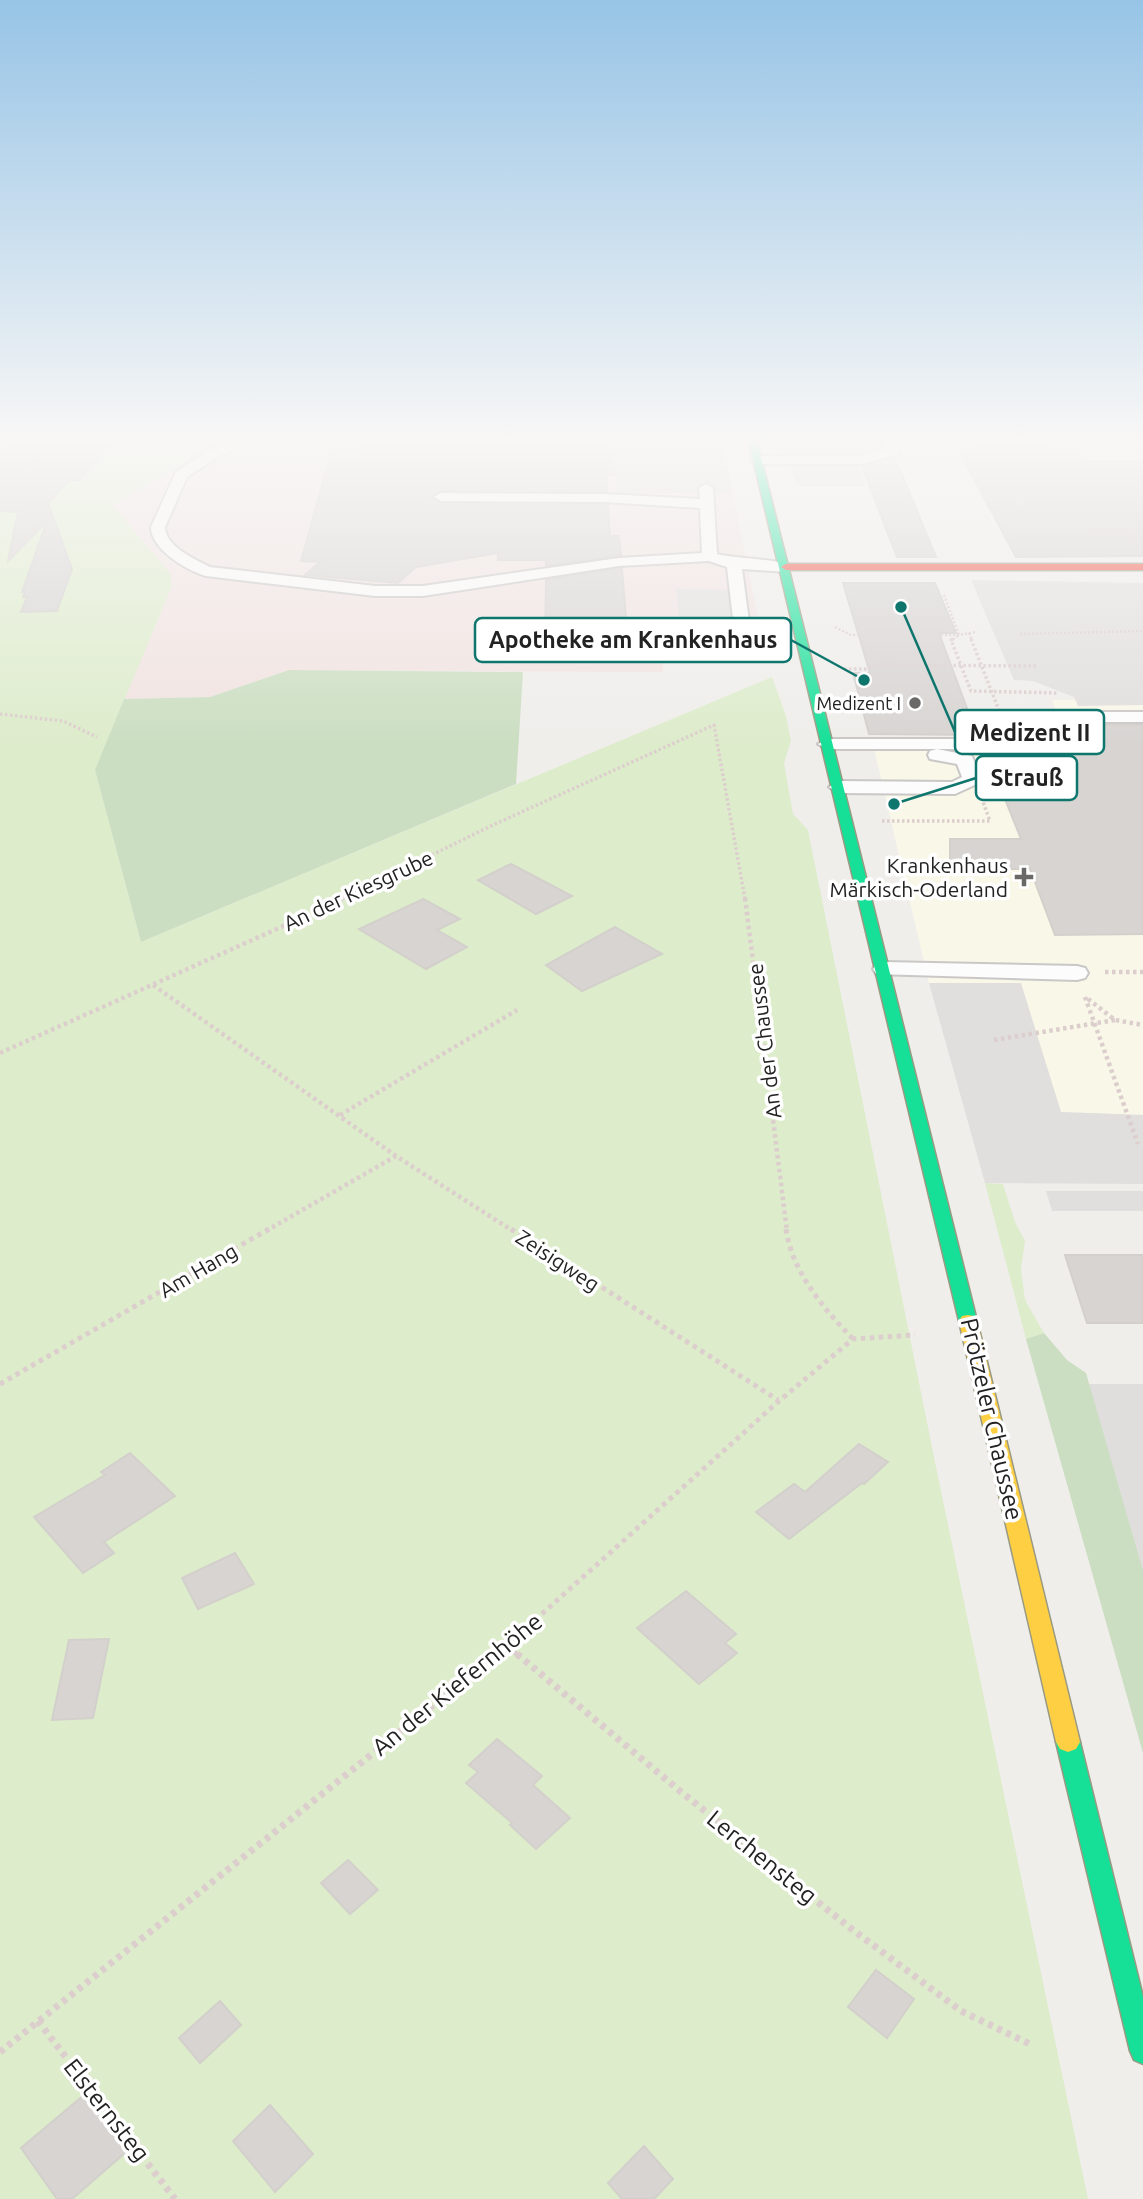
<svg xmlns="http://www.w3.org/2000/svg" width="1143" height="2199" font-family="Ubuntu,sans-serif">
	<rect width="100%" height="100%" fill="#f0eeeb"/>
	<path fill="#dfdedc" d="M 1042,1384 L 1143,1384 L 1143,1663 Z"/>
	<g fill="#f1e3e1">
		<path d="M 209,438 L 721,438 L 767,659 L 662,660 L 663,672 L 289,670 L 210,697 L 124,699 L 172,586 L 112,505 L 184,463 Z"/>
		<path d="M 781,438 L 1064,438 L 1062,442 L 1077,453 L 1086,467 L 790,465 Z"/>
	</g>
	<path fill="#f8f7e8" d="M 1052,700 L 1143,700 L 1143,1115 L 1061,1112 L 1020,983 L 929,983 L 872,740 L 1066,742 Z"/>
	<g fill="#ddeccb">
		<path d="M 0,438 L 209,438 L 184,463 L 112,505 L 170,573 L 172,586 L 95,770 L 141,942 L 772,677 L 786,716 L 791,741 L 784,763 L 793,814 L 808,830 L 935,1462 L 1088,2199 L 0,2199 Z"/>
		<path d="M 985,1183 L 1003,1184 L 1015,1222 L 1025,1241 L 1021,1269 L 1025,1300 L 1044,1333 L 1026,1339 Z"/>
	</g>
	<g fill="#cbdec1">
		<path d="M 289,670 L 523,672 L 516,784 L 141,942 L 95,770 L 124,699 L 210,697 Z"/>
		<path d="M 1044,1333 L 1067,1360 L 1086,1373 L 1143,1571 L 1143,1753 L 1026,1339 Z"/>
	</g>
	<g fill="#e0dfde">
		<path d="M 611,438 L 721,438 L 732,493 L 616,493 Z"/>
		<path d="M 778,438 L 911,438 L 915,447 L 883,447 L 884,451 L 862,456 L 783,456 Z"/>
		<path d="M 790,465 L 858,465 L 866,486 L 797,486 Z"/>
		<path d="M 971,580 L 1143,583 L 1143,705 L 1078,706 L 1074,697 L 1033,681 L 1014,680 Z"/>
		<path d="M 676,589 L 746,590 L 755,646 L 683,645 Z"/>
		<path d="M 929,983 L 1021,983 L 1061,1112 L 1143,1115 L 1143,1184 L 985,1183 Z"/>
		<path d="M 1046,1191 L 1143,1191 L 1143,1211 L 1052,1211 Z"/>
	</g>
	<g fill="#d7d4d2" stroke="#d3d0cc" stroke-width="2">
		<path d="M 393,438 L 611,438 L 614,475 L 606,475 L 607,492 L 441,490 L 432,498 L 441,504 L 608,505 L 610,536 L 619,536 L 621,555 L 546,566 L 546,560 L 498,560 L 498,553 L 416,567 L 398,583 L 305,575 L 320,562 L 301,561 L 332,449 L 355,449 Z"/>
		<path d="M 966,438 L 1040,438 L 1050,453 L 1077,453 L 1082,461 L 1143,461 L 1143,556 L 1016,557 L 960,453 L 975,453 Z"/>
		<path d="M 13,441 L 111,444 L 79,480 L 70,480 L 48,503 L 72,569 L 57,611 L 21,612 L 27,597 L 23,597 L 25,592 L 22,592 L 47,521 L 8,561 L 18,512 L 0,511 L 0,453 Z"/>
		<path d="M 868,465 L 898,465 L 936,557 L 897,557 L 862,467 Z"/>
		<path d="M 622,568 L 628,645 L 545,645 L 546,580 Z"/>
		<path d="M 843,583 L 935,583 L 956,633 L 939,633 L 977,735 L 869,734 L 853,673 L 870,673 Z"/>
		<path d="M 1080,725 L 1143,725 L 1143,934 L 1055,935 L 1030,869 L 950,869 L 950,839 L 1021,839 L 987,754 L 1094,754 Z"/>
		<path d="M 511,864 L 572,896 L 536,914 L 478,880 Z"/>
		<path d="M 423,899 L 460,919 L 437,930 L 467,947 L 426,969 L 359,929 Z"/>
		<path d="M 615,927 L 662,954 L 582,991 L 546,965 Z"/>
		<path d="M 1065,1255 L 1143,1255 L 1143,1323 L 1087,1323 Z"/>
		<path d="M 859,1444 L 888,1462 L 864,1484 L 862,1483 L 789,1539 L 756,1512 L 794,1484 L 805,1492 Z"/>
		<path d="M 130,1453 L 175,1496 L 104,1542 L 114,1553 L 83,1573 L 34,1517 L 105,1475 L 101,1472 Z"/>
		<path d="M 235,1553 L 254,1584 L 198,1609 L 182,1578 Z"/>
		<path d="M 686,1591 L 736,1634 L 725,1643 L 737,1653 L 699,1684 L 637,1628 Z"/>
		<path d="M 109,1639 L 93,1718 L 52,1720 L 69,1640 Z"/>
		<path d="M 497,1739 L 542,1776 L 533,1785 L 570,1818 L 536,1849 L 510,1825 L 512,1823 L 466,1783 L 478,1772 L 469,1765 Z"/>
		<path d="M 348,1860 L 378,1890 L 350,1914 L 321,1883 Z"/>
		<path d="M 876,1970 L 914,1999 L 887,2038 L 848,2007 Z"/>
		<path d="M 220,2001 L 241,2025 L 200,2063 L 179,2038 Z"/>
		<path d="M 84,2095 L 126,2152 L 72,2199 L 57,2199 L 21,2148 Z"/>
		<path d="M 270,2105 L 313,2154 L 275,2192 L 233,2141 Z"/>
		<path d="M 644,2146 L 673,2179 L 654,2199 L 622,2199 L 608,2183 Z"/>
	</g>
	<g fill="none" stroke-linecap="round" stroke-linejoin="round">
		<g stroke="#c9c8c7" stroke-width="4">
			<g id="lane">
				<path d="M 880,438 L 892,438 L 899,451 L 898,454 L 863,464 L 758,464 L 751,460 L 758,456 L 862,456 L 886,449 Z"/>
				<path d="M 231,442 L 236,443 L 236,449 L 219,456 L 187,477 L 165,527 C 165,546 194,559 210,567 L 375,586 L 423,586 L 619,558 L 702,553 L 700,508 L 604,502 L 441,501 L 434,497 L 441,493 L 604,494 L 700,499 L 699,488 L 706,484 L 713,488 L 717,554 C 734,559 785,559 794,567 L 786,572 L 742,569 L 751,636 L 743,641 L 735,636 L 727,567 L 709,561 L 619,566 L 423,596 L 375,596 L 206,576 C 186,570 151,549 151,527 L 176,472 L 209,450 Z"/>
				<path d="M 1072,712 L 1143,712 L 1143,722 L 1077,722 L 1060,737 L 1013,749 L 827,749 L 818,744 L 827,739 L 1013,739 L 1048,729 L 1066,713 Z"/>
				<path d="M 937,749 L 972,756 L 981,779 L 979,783 L 955,794 L 838,793 L 829,787 L 838,781 L 952,782 L 962,777 L 957,764 L 930,759 L 928,755 L 930,751 Z"/>
				<path d="M 884,962 L 1077,966 L 1085,968 L 1088,973 L 1085,978 L 1077,980 L 876,974 L 873,969 L 876,964 Z"/>
			</g>
		</g>
		<g stroke="#999a82" stroke-width="3">
			<g id="fast">
				<path d="M 748,438 L 756,438 L 977,1321 L 974,1326 L 962,1326 L 959,1321 Z"/>
				<path d="M 1068,1732 L 1076,1735 L 1080,1742 L 1143,1997 L 1143,2064 L 1134,2060 L 1130,2051 L 1056,1742 L 1060,1735 Z"/>
			</g>
		</g>
		<g stroke="#999a82" stroke-width="3">
			<path id="slow" d="M 968,1315 L 974,1316 L 977,1321 L 1080,1742 L 1076,1749 L 1068,1752 L 1060,1749 L 1056,1742 L 959,1321 L 962,1316 Z"/>
		</g>
		<g stroke="#999a82" stroke-width="3">
			<path id="jam" d="M 1143,564 L 1143,570 L 786,570 L 781,567 L 786,564 Z"/>
		</g>
		<g stroke="#dccecd" stroke-width="2.5" stroke-dasharray="2 2" stroke-linecap="butt">
			<path d="M 0,493 L 57,438"/>
			<path d="M 1094,530 L 1127,531 L 1135,539"/>
			<path d="M 944,595 L 959,635 L 951,641"/>
			<path d="M 835,627 L 851,635 L 959,635 L 976,632"/>
			<path d="M 969,633 L 972,641"/>
			<path d="M 1020,634 L 1143,631"/>
		</g>
		<g stroke="#dccecd" stroke-width="3.5" stroke-dasharray="2.5 2.5" stroke-linecap="butt">
			<path d="M 953,639 L 951,640 L 971,691 L 1059,693"/>
			<path d="M 971,639 L 1002,718"/>
			<path d="M 844,669 L 865,669 L 879,665 L 1036,666"/>
			<path d="M 0,714 L 63,721 L 97,737"/>
			<path d="M 1078,751 L 1089,751 L 1084,741"/>
			<path d="M 882,821 L 990,821 L 983,802"/>
			<path d="M 342,899 L 495,824 L 714,725 L 745,899"/>
		</g>
		<g stroke="#dccecd" stroke-width="4.5" stroke-dasharray="3.5 3.5" stroke-linecap="butt">
			<path d="M 745,898 L 787,1231"/>
			<path d="M 1105,972 L 1143,972"/>
			<path d="M 153,985 L 396,1156 L 513,1231"/>
			<path d="M 1085,997 L 1138,1144"/>
			<path d="M 1088,999 L 1115,1020 L 1143,1025"/>
			<path d="M 994,1040 L 1115,1020"/>
			<path d="M 0,1053 L 346,898"/>
			<path d="M 340,1115 L 517,1010"/>
			<path d="M 266,1231 L 396,1156"/>
		</g>
		<g stroke="#dccecd" stroke-width="5" stroke-dasharray="4.5 4.5" stroke-linecap="butt">
			<path d="M 511,1229 L 778,1400"/>
			<path d="M 786,1229 C 792,1272 824,1309 853,1339"/>
			<path d="M 0,1384 L 269,1229"/>
			<path d="M 507,1646 L 519,1656"/>
			<path d="M 495,1656 L 779,1401 L 853,1339 L 915,1335"/>
		</g>
		<g stroke="#dccecd" stroke-width="7" stroke-dasharray="5 5" stroke-linecap="butt">
			<path d="M 517,1654 L 680,1791 L 849,1927 L 961,2011 L 1032,2045"/>
			<path d="M 38,2021 L 175,2199"/>
			<path d="M 0,2052 L 497,1654"/>
		</g>
		<use href="#lane" fill="#fdfcfc" fill-rule="evenodd"/>
		<use href="#fast" fill="#16e098" fill-rule="evenodd"/>
		<use href="#slow" fill="#ffcf43" fill-rule="evenodd"/>
		<use href="#jam" fill="#f24e42" fill-rule="evenodd"/>
	</g>
	<linearGradient id="sky" x2="0" y2="1"><stop stop-color="#97c4e6"/><stop offset="0.59" stop-color="#f8f7f6"/><stop offset="1" stop-color="#f8f7f6" stop-opacity="0"/></linearGradient>
	<rect width="1143" height="745" fill="url(#sky)"/>
	<g fill="#6a6968" stroke="#fff" stroke-width="2.5">
		<circle cx="915" cy="703" r="7"/>
		<path d="M1020.5 866.5h7v7h7v7h-7v7h-7v-7h-7v-7h7z"/>
	</g>
	<g text-anchor="middle" dominant-baseline="central" stroke-width="7" stroke-linejoin="round" paint-order="stroke">
		<g font-size="18" fill="#222" stroke="#fff" text-anchor="end">
			<text x="901" y="703">Medizent I</text>
		</g>
		<g font-size="21" fill="#222" stroke="#fff" text-anchor="end">
			<text x="1008" y="865">Krankenhaus<tspan x="1008" dy="24">Märkisch-Oderland</tspan></text>
		</g>
		<g font-size="21" fill="#222" stroke="#fff">
			<text transform="translate(358 890) rotate(-25)">An der Kiesgrube</text>
			<text transform="translate(764 1041) rotate(-97)">An der Chaussee</text>
			<text transform="translate(558 1260) rotate(33)">Zeisigweg</text>
			<text transform="translate(198 1270) rotate(-30)">Am Hang</text>
		</g>
		<g font-size="24" fill="#222" stroke="#fff">
			<text transform="translate(992 1419) rotate(77)">Prötzeler Chaussee</text>
			<text transform="translate(457 1684) rotate(-39)">An der Kiefernhöhe</text>
			<text transform="translate(762 1857) rotate(39)">Lerchensteg</text>
			<text transform="translate(107 2110) rotate(52)">Elsternsteg</text>
		</g>
	</g>
	<path fill="none" stroke="#0f766e" stroke-width="2.5" d="M864 680L791 640M901 607L955 732M894 804L976 778"/>
	<g fill="#0f766e" stroke="#fff" stroke-width="2.5">
		<circle cx="864" cy="680" r="7"/>
		<circle cx="901" cy="607" r="7"/>
		<circle cx="894" cy="804" r="7"/>
	</g>
	<g fill="#fff" stroke="#0f766e" stroke-width="2.5">
		<rect x="475" y="618" width="316" height="44" rx="7"/>
		<rect x="955" y="710" width="149" height="44" rx="7"/>
		<rect x="976" y="756" width="101" height="44" rx="7"/>
	</g>
	<g font-size="23" text-anchor="middle" font-weight="bold" fill="#222">
		<text x="633" y="648">Apotheke am Krankenhaus</text>
		<text x="1030" y="741">Medizent II</text>
		<text x="1027" y="786">Strauß</text>
	</g>
</svg>
